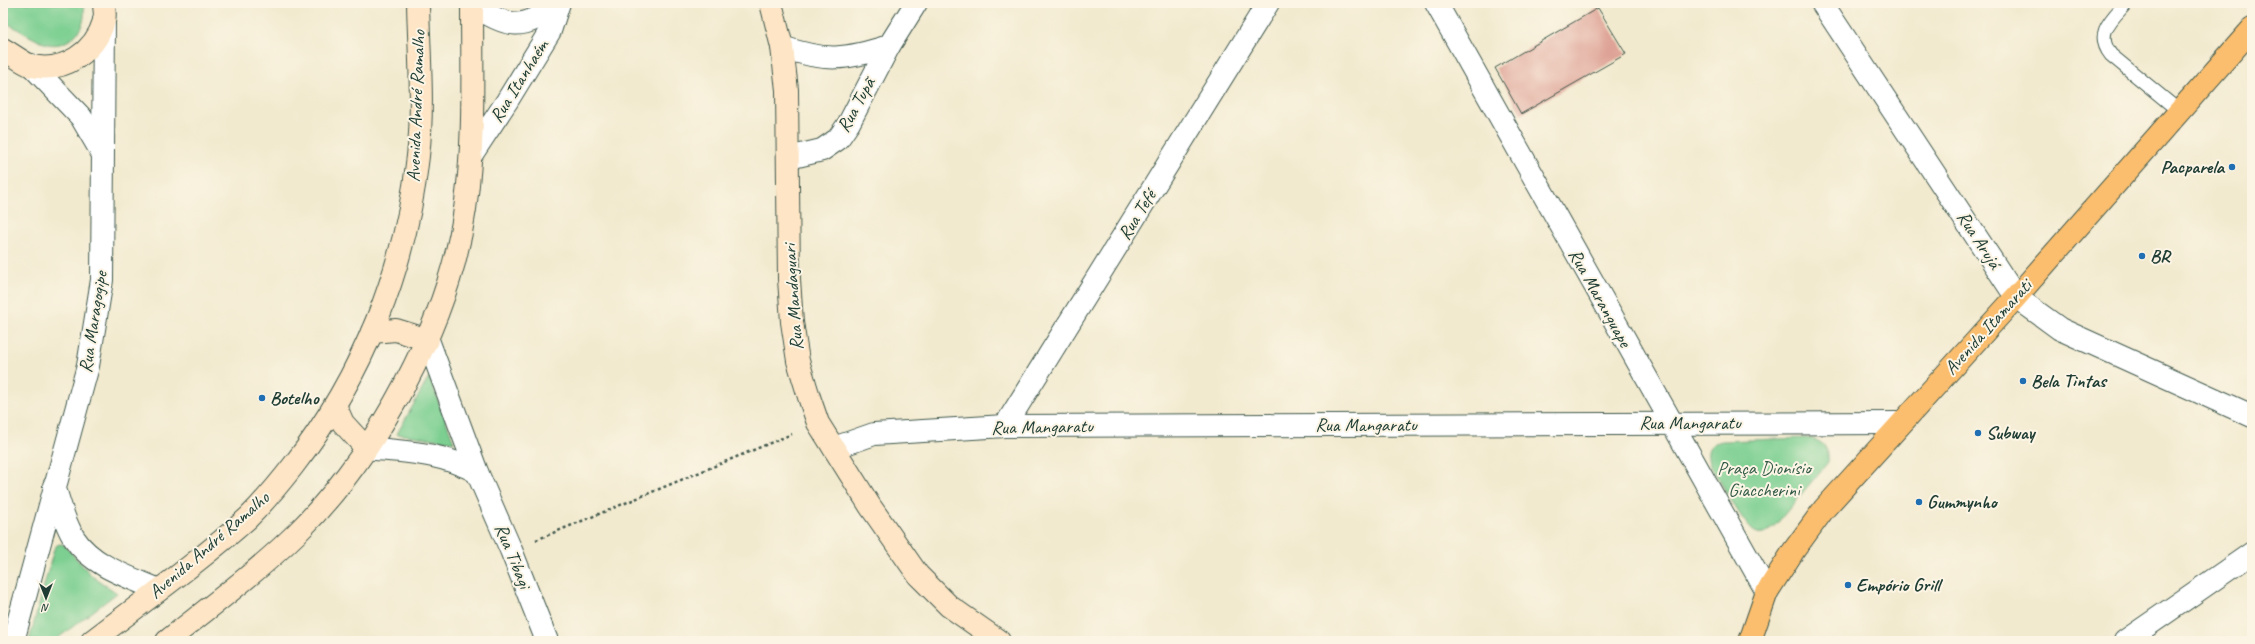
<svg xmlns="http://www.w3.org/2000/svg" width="2255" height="644" font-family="Caveat,sans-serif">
	<rect width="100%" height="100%" fill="#fcf5e5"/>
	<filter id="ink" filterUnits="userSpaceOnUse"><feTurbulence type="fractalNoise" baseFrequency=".025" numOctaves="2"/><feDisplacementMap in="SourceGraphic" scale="8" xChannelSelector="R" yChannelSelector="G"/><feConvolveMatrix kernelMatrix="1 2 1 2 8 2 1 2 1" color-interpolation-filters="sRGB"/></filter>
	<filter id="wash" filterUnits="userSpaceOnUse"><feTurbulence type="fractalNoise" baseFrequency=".012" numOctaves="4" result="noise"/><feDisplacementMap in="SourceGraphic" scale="16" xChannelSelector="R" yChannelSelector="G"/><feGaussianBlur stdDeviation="0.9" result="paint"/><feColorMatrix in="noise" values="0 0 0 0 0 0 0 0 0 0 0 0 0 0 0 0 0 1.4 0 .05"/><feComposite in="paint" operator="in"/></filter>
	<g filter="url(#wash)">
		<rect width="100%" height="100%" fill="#f2eacf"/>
		<g fill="#7bcf91" stroke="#4d8662">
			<path d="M 3,3 L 84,3 C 84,9 85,16 83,22 C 78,38 61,49 44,43 C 31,38 18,29 5,22 L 3,18 Z"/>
			<path d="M 429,377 L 454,442 L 397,434 Z"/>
			<path d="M 1805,438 C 1820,439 1830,446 1828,462 L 1774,527 C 1769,531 1762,536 1755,532 C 1743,525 1719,478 1710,465 C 1705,451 1708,443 1723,441 Z"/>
			<path d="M 61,544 L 64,545 L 92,576 L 117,593 L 54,641 L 29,641 L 54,549 L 57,545 Z"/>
		</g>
		<g id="blocks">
			<path fill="#dea396" d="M 1598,8 L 1626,54 L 1521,114 L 1495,68 Z"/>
		</g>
	</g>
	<g filter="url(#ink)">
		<use href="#blocks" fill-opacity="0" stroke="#3f574b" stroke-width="1"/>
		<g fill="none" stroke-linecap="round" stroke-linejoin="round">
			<g stroke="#3f574b" stroke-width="15">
				<path id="lane" d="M 2126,3 C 2112,19 2094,33 2111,55 L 2179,111"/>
			</g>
			<g stroke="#3f574b" stroke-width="24">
				<g id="street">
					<path d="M 1436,3 L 1767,592"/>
					<path d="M 1822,3 L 2016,297 L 2060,329 L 2252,416"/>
					<path d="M 472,5 C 509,27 522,33 558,3"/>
					<path d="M 782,47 C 826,62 845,60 889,46"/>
					<path d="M 31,65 L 81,117 L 102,153"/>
					<path d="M 472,154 L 507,101 L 550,31 L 559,3"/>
					<path d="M 789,158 L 822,150 L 838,139 L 849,123 L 889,46 L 916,3"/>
					<path d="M 428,340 L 477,472 L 511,550 L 547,641"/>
					<path d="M 1005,426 L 1268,3"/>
					<path d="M 366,448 C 406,452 440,452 477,472"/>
					<path d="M 834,448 L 874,434 L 1005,426 L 1900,423"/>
					<path d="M 54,486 C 60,503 64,523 74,538 C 92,566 129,577 159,590"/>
					<path d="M 13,641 L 88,366 L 102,280 L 104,20"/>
					<path d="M 2125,641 L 2252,553"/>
				</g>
			</g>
			<g stroke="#3f574b" stroke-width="24">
				<g id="secondary">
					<path d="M 771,3 L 782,47 L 787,90 L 789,279 L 792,322 L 798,361 L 809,397 L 818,423 L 870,506 L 918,575 L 949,606 L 999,641"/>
					<path d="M 3,49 C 12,54 23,63 32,66 C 64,73 95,52 104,21 C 106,16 104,9 104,3"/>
					<path d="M 372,332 L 396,330 L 428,340"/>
					<path d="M 335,405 L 343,423 L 366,448"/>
					<path d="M 92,641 C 144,601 199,562 248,518 C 264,502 279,484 293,466 C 363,376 406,268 418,156 C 424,106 419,53 418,3"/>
					<path d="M 167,641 C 211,606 257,572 297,533 C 378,452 449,323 465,209 C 475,141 472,72 472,3"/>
				</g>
			</g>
			<g stroke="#3f574b" stroke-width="24">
				<path id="primary" d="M 1750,641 L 1767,592 L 1794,550 L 1824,509 L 2016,297 L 2252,29"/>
			</g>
			<path stroke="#3f574b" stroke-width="2.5" stroke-dasharray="3 3" stroke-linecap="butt" d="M 536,540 L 792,434"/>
			<use href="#lane" stroke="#fff" stroke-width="13"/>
			<use href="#street" stroke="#fff" stroke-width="22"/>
			<use href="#secondary" stroke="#fde5c5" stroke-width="22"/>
			<use href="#primary" stroke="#fbbe6e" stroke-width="22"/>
		</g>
	</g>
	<g fill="#1f6fb2" stroke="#fcf5e5" stroke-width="1.5">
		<circle cx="2232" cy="167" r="4"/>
		<circle cx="2142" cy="256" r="4"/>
		<circle cx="2023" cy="381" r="4"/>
		<circle cx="262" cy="398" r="4"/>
		<circle cx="1978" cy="433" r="4"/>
		<circle cx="1919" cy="502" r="4"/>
		<circle cx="1848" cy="585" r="4"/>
	</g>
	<g text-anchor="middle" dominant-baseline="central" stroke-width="4" stroke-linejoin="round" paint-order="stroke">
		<g font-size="19" fill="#1f3d34" stroke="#fcf5e5">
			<text transform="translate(519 81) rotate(-58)">Rua Itanhaém</text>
			<text transform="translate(856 105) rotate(-61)">Rua Tupã</text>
			<text transform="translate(416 106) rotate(-88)">Avenida André Ramalho</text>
			<text transform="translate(1137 215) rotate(-58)">Rua Tefé</text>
			<text transform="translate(1979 240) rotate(57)">Rua Arujá</text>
			<text transform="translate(793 297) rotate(-94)">Rua Mandaguari</text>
			<text transform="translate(1600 298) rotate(61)">Rua Maranguape</text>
			<text transform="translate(93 322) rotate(-81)">Rua Maragogipe</text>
			<text transform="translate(1988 327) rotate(-48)">Avenida Itamarati</text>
			<text x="1690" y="423">Rua Mangaratu</text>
			<text x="1366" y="425">Rua Mangaratu</text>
			<text transform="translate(1042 427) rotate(-1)">Rua Mangaratu</text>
			<text transform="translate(209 545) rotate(-41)">Avenida André Ramalho</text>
			<text transform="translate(513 556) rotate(68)">Rua Tibagi</text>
		</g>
		<g font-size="19" font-weight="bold" fill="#1f3d34" stroke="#fcf5e5" text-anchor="start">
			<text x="2224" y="167" text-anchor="end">Pacparela</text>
			<text x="2150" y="256">BR</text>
			<text x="2031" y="381">Bela Tintas</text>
			<text x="270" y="398">Botelho</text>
			<text x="1986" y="433">Subway</text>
			<text x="1927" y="502">Gummynho</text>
			<text x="1856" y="585">Empório Grill</text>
		</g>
		<g font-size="19" fill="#315a47" stroke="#fcf5e5">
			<text x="1764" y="468">Praça Dionísio<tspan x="1764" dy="22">Giaccherini</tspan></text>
		</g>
	</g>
	<rect width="2255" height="644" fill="none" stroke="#fcf5e5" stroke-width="16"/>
	<g transform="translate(46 598) rotate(180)" stroke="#fcf5e5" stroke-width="3" paint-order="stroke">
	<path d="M0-3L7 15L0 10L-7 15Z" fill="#1f3d34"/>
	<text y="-6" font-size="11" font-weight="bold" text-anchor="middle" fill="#1f3d34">N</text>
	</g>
</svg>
